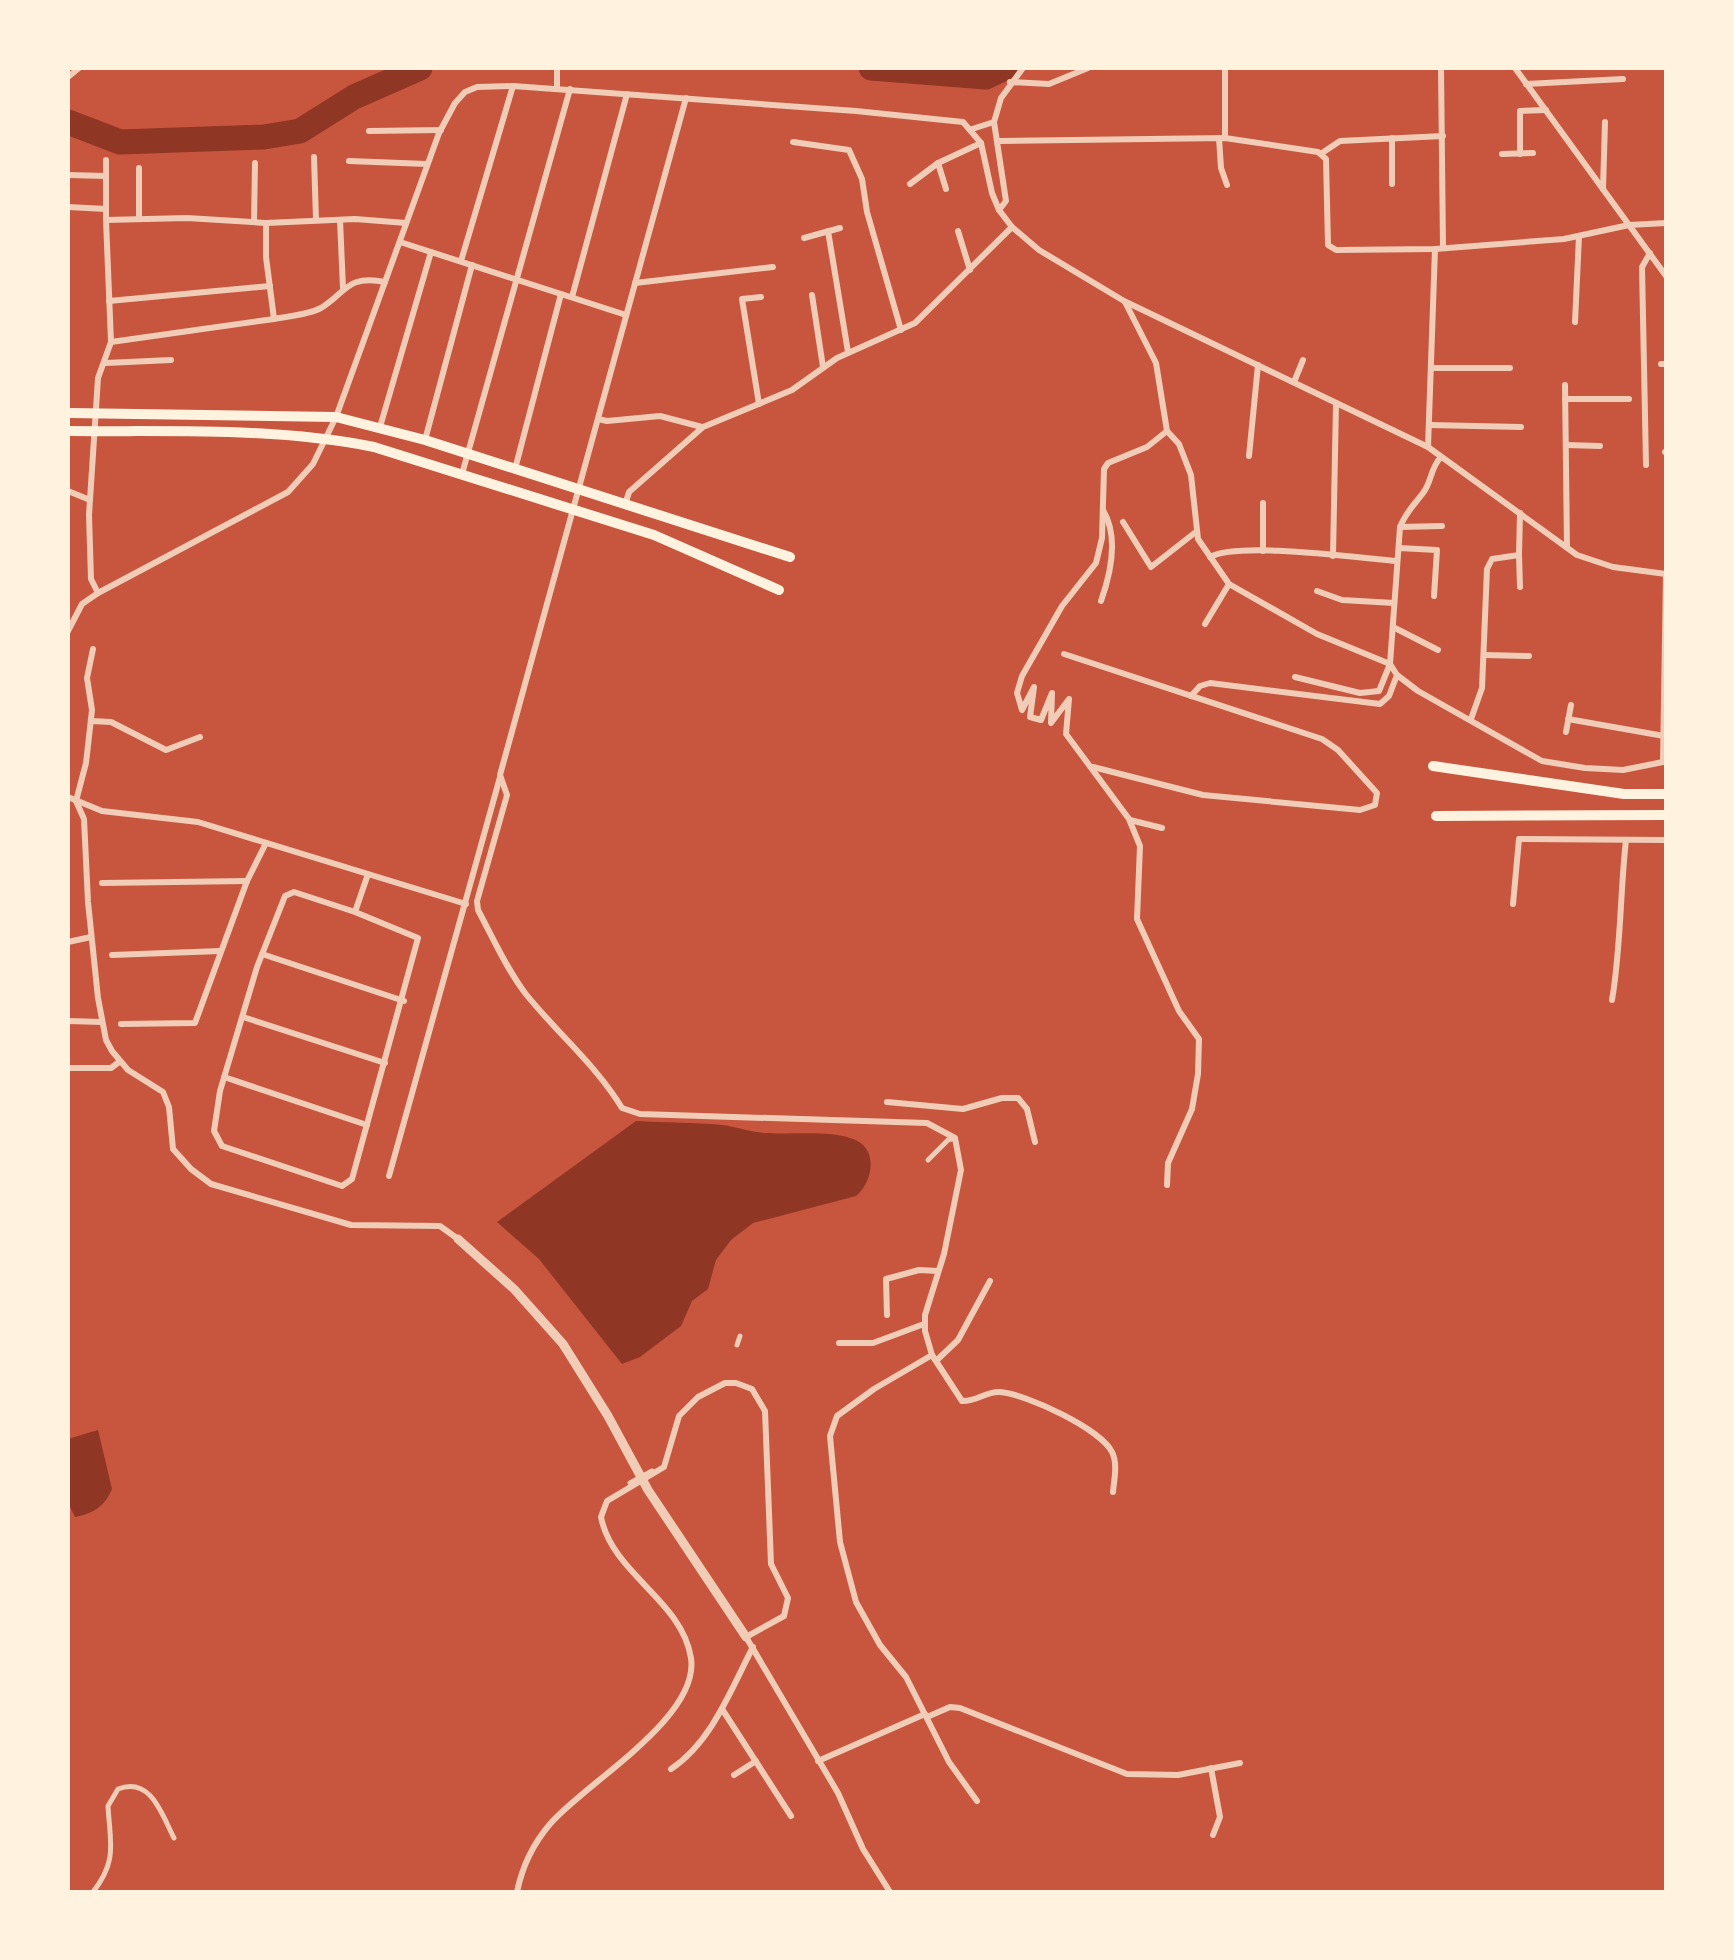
<svg xmlns="http://www.w3.org/2000/svg" width="1734" height="1960" font-family="'Times New Roman',serif">
	<rect width="100%" height="100%" fill="#c8553d"/>
	<g fill="#8f3625">
		<path d="M 636,1121 C 665,1123 694,1122 722,1125 C 738,1127 752,1133 768,1133 C 795,1135 828,1130 853,1139 C 879,1148 873,1182 856,1196 L 753,1223 L 731,1240 L 716,1260 L 708,1289 L 692,1301 L 681,1326 L 640,1357 L 622,1364 L 539,1259 L 497,1222 Z"/>
		<path d="M 98,1430 L 112,1489 C 104,1507 94,1513 75,1517 L 68,1503 L 68,1439 Z"/>
	</g>
	<g fill="none" stroke-linecap="round" stroke-linejoin="round">
		<g stroke="#8f3625" stroke-width="25">
			<path d="M 871,68 L 986,77 L 1005,68"/>
			<path d="M 68,122 L 120,142 L 264,137 L 300,131 L 354,97 L 420,68"/>
		</g>
		<g stroke="#f1ccb7" stroke-width="5">
			<path d="M 928,1160 L 948,1140 L 955,1138"/>
			<path d="M 737,1345 L 740,1336"/>
			<path d="M 630,1483 L 652,1471"/>
			<path d="M 93,1892 C 118,1860 110,1843 108,1806 L 118,1789 C 151,1776 162,1815 174,1838"/>
		</g>
		<g stroke="#f1ccb7" stroke-width="6">
			<path d="M 557,68 L 557,88"/>
			<path d="M 1441,68 L 1443,248"/>
			<path d="M 1515,68 L 1666,276"/>
			<path d="M 68,77 L 79,68"/>
			<path d="M 1010,82 L 1049,84 L 1088,68"/>
			<path d="M 1526,84 L 1623,79"/>
			<path d="M 686,98 L 500,775 L 507,795 L 477,901 L 478,910 C 493,938 506,968 525,993 C 557,1033 596,1065 622,1108 L 640,1114 L 927,1123 L 955,1138 L 961,1170 L 944,1254 L 925,1315 L 925,1331 L 932,1355 L 874,1389 L 837,1416 L 830,1436 L 840,1542 L 856,1602 L 880,1645 L 906,1677 L 949,1762 L 977,1801"/>
			<path d="M 994,122 L 1006,201 L 999,210"/>
			<path d="M 972,129 L 994,122 L 1001,98 L 1023,68"/>
			<path d="M 369,131 L 441,130"/>
			<path d="M 1219,138 L 1221,168 L 1227,185"/>
			<path d="M 1225,138 L 1225,68"/>
			<path d="M 1392,138 L 1392,184"/>
			<path d="M 1000,141 L 1225,138 L 1318,152 L 1326,159 L 1328,245 L 1336,250 L 1435,249 L 1564,239 L 1629,225 L 1666,223"/>
			<path d="M 793,142 L 849,150 L 862,179 L 867,212 L 901,330"/>
			<path d="M 1322,153 L 1340,141 L 1443,136"/>
			<path d="M 1502,154 L 1533,153"/>
			<path d="M 1520,154 L 1520,111 L 1546,110"/>
			<path d="M 314,157 L 316,220"/>
			<path d="M 349,161 L 427,164"/>
			<path d="M 938,163 L 946,189"/>
			<path d="M 139,168 L 139,219"/>
			<path d="M 68,175 L 106,176"/>
			<path d="M 910,184 L 938,163 L 981,143"/>
			<path d="M 1603,189 L 1605,122"/>
			<path d="M 68,207 L 106,209 L 106,220 L 187,218 L 266,223 L 355,219 L 406,223"/>
			<path d="M 106,209 L 106,160"/>
			<path d="M 340,220 L 343,288"/>
			<path d="M 254,222 L 255,163"/>
			<path d="M 828,231 L 848,352"/>
			<path d="M 958,231 L 970,270"/>
			<path d="M 804,238 L 840,228"/>
			<path d="M 400,242 L 626,315"/>
			<path d="M 461,261 L 513,86"/>
			<path d="M 635,283 L 773,267"/>
			<path d="M 812,295 L 823,367"/>
			<path d="M 572,297 L 627,94"/>
			<path d="M 109,301 L 270,286"/>
			<path d="M 1125,302 L 1156,363 L 1167,431 L 1179,444 L 1191,475 L 1198,539 L 1229,584 L 1317,634 L 1390,664 L 1397,675 L 1418,691 L 1542,761 L 1585,768 L 1623,770 L 1663,762"/>
			<path d="M 274,319 C 288,316 308,315 321,308 C 346,293 347,274 385,282"/>
			<path d="M 1575,322 L 1579,236"/>
			<path d="M 111,342 L 274,319 L 266,257 L 266,223"/>
			<path d="M 106,363 L 171,360"/>
			<path d="M 1661,364 L 1666,364"/>
			<path d="M 1431,368 L 1510,368"/>
			<path d="M 1294,382 L 1303,360"/>
			<path d="M 1565,385 L 1567,547"/>
			<path d="M 1565,399 L 1629,399"/>
			<path d="M 759,404 L 742,299 L 761,297"/>
			<path d="M 598,419 L 607,421 L 660,416 L 702,427"/>
			<path d="M 1429,425 L 1521,427"/>
			<path d="M 380,427 L 431,252"/>
			<path d="M 425,440 L 472,265"/>
			<path d="M 1566,445 L 1600,446"/>
			<path d="M 1428,447 L 1435,249"/>
			<path d="M 1665,452 L 1666,452"/>
			<path d="M 1249,456 L 1258,365"/>
			<path d="M 1646,465 L 1642,267 L 1650,253"/>
			<path d="M 515,469 L 561,294"/>
			<path d="M 462,474 L 570,89"/>
			<path d="M 68,491 L 90,500"/>
			<path d="M 1263,503 L 1263,551"/>
			<path d="M 625,505 L 629,492 L 703,427 L 792,390 L 837,358 L 915,323 L 1012,227"/>
			<path d="M 1123,522 L 1151,567 L 1197,531"/>
			<path d="M 1400,527 L 1442,526"/>
			<path d="M 1399,548 L 1437,550 L 1434,596"/>
			<path d="M 1519,555 L 1520,587"/>
			<path d="M 1333,556 L 1336,403"/>
			<path d="M 1210,557 C 1239,541 1359,558 1397,561"/>
			<path d="M 1317,591 L 1342,600 L 1394,603"/>
			<path d="M 98,593 L 91,579 L 89,515 L 98,378 L 111,342 L 106,220"/>
			<path d="M 1101,601 C 1111,573 1119,537 1103,510"/>
			<path d="M 1205,624 L 1229,584"/>
			<path d="M 1393,627 L 1438,650"/>
			<path d="M 68,631 L 82,604 L 98,593 L 288,492 L 313,464 L 336,417 L 439,133 L 455,103 L 465,92 L 477,87 L 513,86 L 856,111 L 963,122 L 981,143 L 992,193 L 999,210 L 1012,227 L 1039,250 L 1124,301 L 1428,447 L 1577,555 L 1613,567 L 1666,574 L 1663,762 L 1666,761"/>
			<path d="M 93,649 L 87,678 L 92,710 L 86,763 L 76,801 L 84,819 L 88,902 L 98,998 L 106,1040 L 112,1051 L 128,1070 L 163,1092 L 169,1107 L 173,1149 L 191,1169 L 211,1184 L 351,1225 L 440,1226 L 458,1239"/>
			<path d="M 1064,654 L 1322,739 L 1338,750 L 1377,793 L 1375,805 L 1360,810 L 1203,795 L 1093,767"/>
			<path d="M 1484,655 L 1529,656"/>
			<path d="M 1295,677 L 1360,693 L 1379,691 L 1390,664 L 1400,527 C 1406,512 1414,505 1423,493 C 1432,482 1430,468 1441,457"/>
			<path d="M 1191,696 L 1200,686 L 1210,683 L 1380,704 L 1389,696 L 1397,675"/>
			<path d="M 1471,719 L 1482,688 L 1487,569 L 1492,559 L 1519,555 L 1520,513"/>
			<path d="M 1568,719 L 1664,736"/>
			<path d="M 91,721 L 111,722 L 166,750 L 200,737"/>
			<path d="M 1566,732 L 1571,705"/>
			<path d="M 68,797 L 102,811 L 198,822 L 466,904"/>
			<path d="M 1130,820 L 1162,828"/>
			<path d="M 102,883 L 247,881"/>
			<path d="M 1513,904 L 1519,839 L 1666,840"/>
			<path d="M 355,912 L 294,892 L 285,896 L 257,967 L 220,1091 L 214,1131 L 222,1146 L 342,1186 L 352,1179 L 418,938 L 355,912 L 368,874"/>
			<path d="M 68,942 L 91,937"/>
			<path d="M 262,954 L 404,1001"/>
			<path d="M 112,955 L 220,951"/>
			<path d="M 1612,1000 C 1621,948 1620,893 1626,840"/>
			<path d="M 243,1017 L 385,1063"/>
			<path d="M 68,1021 L 102,1022"/>
			<path d="M 121,1024 L 195,1023 L 247,881 L 266,843"/>
			<path d="M 68,1068 L 111,1068 L 119,1062"/>
			<path d="M 224,1077 L 367,1125"/>
			<path d="M 887,1102 L 963,1109 L 1002,1098 L 1018,1098 L 1027,1109 L 1035,1142"/>
			<path d="M 389,1176 L 500,777"/>
			<path d="M 1167,1185 L 1168,1163 L 1192,1109 L 1198,1074 L 1199,1039 L 1179,1011 L 1137,919 L 1140,846 L 1129,819 L 1066,734 L 1069,699 L 1051,723 L 1052,693 L 1041,720 L 1030,717 L 1034,687 L 1022,710 L 1017,693 L 1022,676 L 1062,606 L 1096,563 L 1102,538 L 1104,469 L 1108,463 L 1147,447 L 1167,431"/>
			<path d="M 887,1315 L 886,1279 L 919,1270 L 938,1271"/>
			<path d="M 839,1343 L 873,1343 L 924,1324"/>
			<path d="M 932,1355 L 962,1401 C 976,1402 986,1391 1000,1392 C 1026,1394 1101,1429 1112,1452 C 1118,1464 1114,1480 1113,1492"/>
			<path d="M 937,1360 L 958,1340 L 990,1281"/>
			<path d="M 722,1709 L 791,1816"/>
			<path d="M 927,1717 L 950,1707 L 960,1708 L 1127,1774 L 1178,1775 L 1240,1763"/>
			<path d="M 818,1761 L 925,1714"/>
			<path d="M 1211,1768 L 1220,1817 L 1213,1835"/>
			<path d="M 671,1769 C 712,1742 731,1689 753,1647"/>
			<path d="M 734,1775 L 756,1761"/>
			<path d="M 517,1892 C 522,1867 533,1844 550,1824 C 585,1783 700,1718 691,1658 C 682,1600 612,1574 601,1517 L 607,1501 L 664,1467 L 679,1416 L 698,1397 L 725,1383 L 736,1383 L 752,1389 L 765,1411 L 771,1564 L 788,1598 L 784,1616 L 746,1637 L 838,1793 L 863,1849 L 890,1892"/>
		</g>
		<path stroke="#f1ccb7" stroke-width="9" d="M 458,1239 L 514,1289 L 563,1344 L 608,1416 L 648,1490 L 746,1637"/>
		<g stroke="#fff3e0" stroke-width="10">
			<path d="M 68,413 L 336,417 L 425,440 L 790,557"/>
			<path d="M 68,431 C 169,432 274,427 374,447 L 654,535 L 779,590"/>
			<path d="M 1433,766 L 1624,794 L 1666,794"/>
			<path d="M 1436,816 L 1666,815"/>
		</g>
	</g>
	<rect width="1734" height="1960" fill="none" stroke="#fff3e0" stroke-width="140"/>
</svg>
